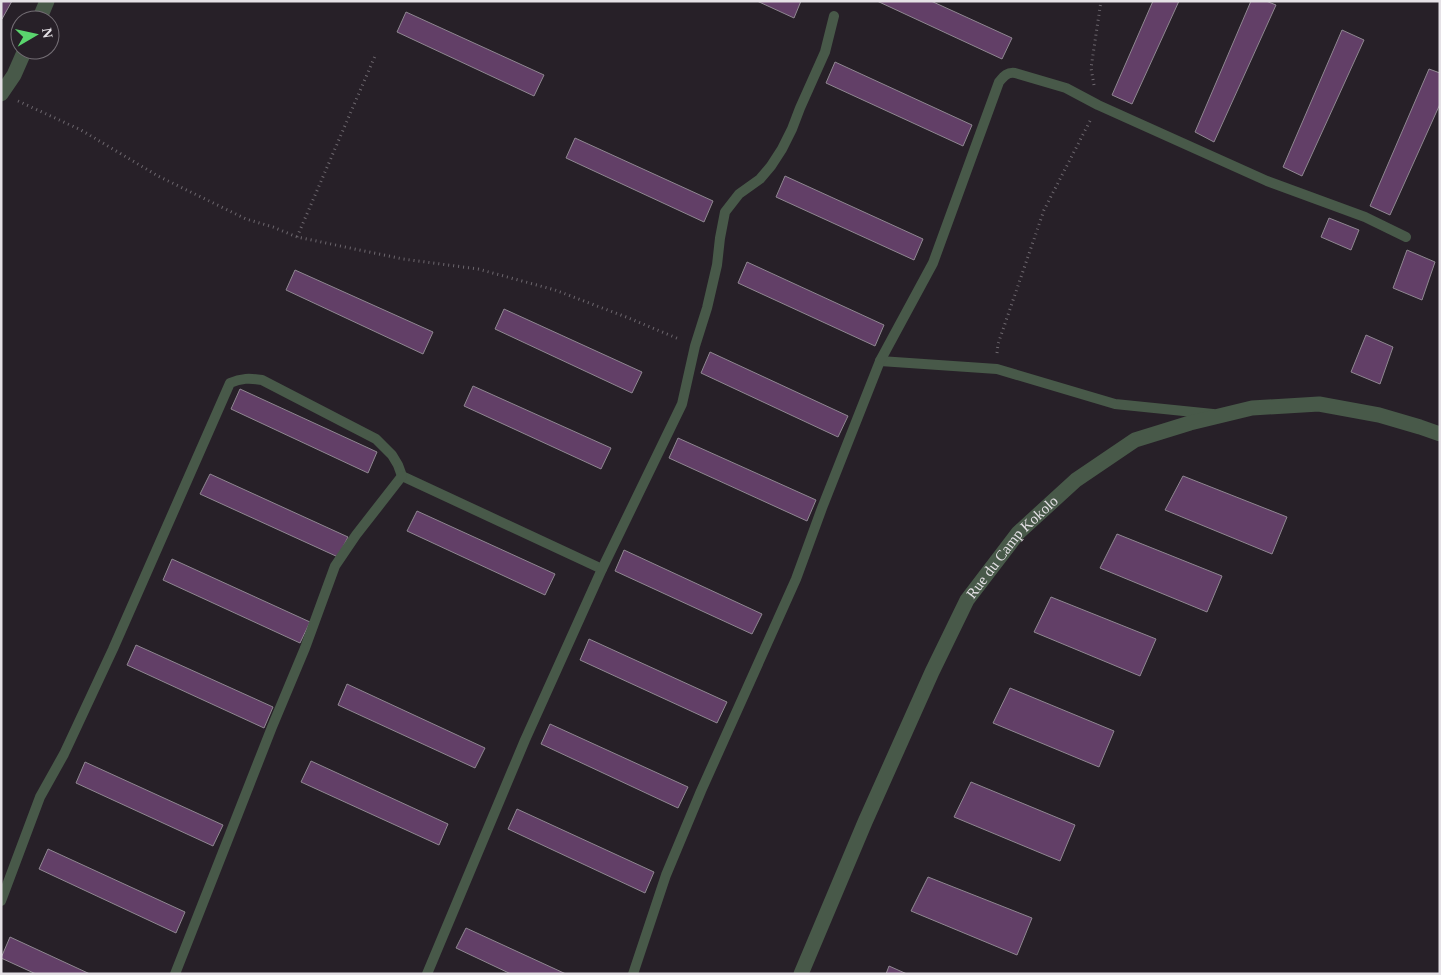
<svg xmlns="http://www.w3.org/2000/svg" width="1441" height="975" font-family="'Times New Roman',serif">
	<rect width="100%" height="100%" fill="#272028"/>
	<g fill="#623f67" stroke="#8f8791">
		<path d="M 1,1 L 12,1 L 2,19 L 1,18 Z"/>
		<path d="M 757,1 L 801,1 L 794,18 Z"/>
		<path d="M 877,1 L 931,1 L 1012,38 L 1002,59 Z"/>
		<path d="M 1153,1 L 1179,1 L 1132,104 L 1112,95 Z"/>
		<path d="M 1251,1 L 1266,1 L 1276,5 L 1214,142 L 1195,132 Z"/>
		<path d="M 406,12 L 544,75 L 534,96 L 397,32 Z"/>
		<path d="M 1342,30 L 1364,40 L 1302,176 L 1283,167 Z"/>
		<path d="M 835,62 L 972,125 L 963,146 L 826,83 Z"/>
		<path d="M 1429,69 L 1440,73 L 1440,104 L 1390,215 L 1370,206 Z"/>
		<path d="M 575,138 L 713,201 L 704,222 L 566,158 Z"/>
		<path d="M 785,176 L 923,239 L 914,260 L 776,197 Z"/>
		<path d="M 1329,218 L 1359,230 L 1351,250 L 1321,237 Z"/>
		<path d="M 1407,250 L 1435,262 L 1422,300 L 1393,288 Z"/>
		<path d="M 747,262 L 884,325 L 875,346 L 738,283 Z"/>
		<path d="M 295,270 L 433,332 L 423,354 L 286,290 Z"/>
		<path d="M 504,309 L 642,372 L 632,393 L 495,329 Z"/>
		<path d="M 1366,335 L 1393,347 L 1380,384 L 1351,372 Z"/>
		<path d="M 710,352 L 848,416 L 838,437 L 701,373 Z"/>
		<path d="M 473,386 L 611,448 L 601,469 L 464,406 Z"/>
		<path d="M 240,389 L 377,452 L 368,473 L 231,409 Z"/>
		<path d="M 678,438 L 816,500 L 807,521 L 669,458 Z"/>
		<path d="M 210,474 L 348,537 L 338,557 L 200,494 Z"/>
		<path d="M 1183,476 L 1287,517 L 1272,554 L 1165,510 Z"/>
		<path d="M 417,511 L 555,574 L 545,595 L 407,531 Z"/>
		<path d="M 1117,534 L 1222,576 L 1207,612 L 1100,568 Z"/>
		<path d="M 624,550 L 762,614 L 752,634 L 615,571 Z"/>
		<path d="M 172,559 L 310,622 L 300,643 L 163,580 Z"/>
		<path d="M 1051,597 L 1156,639 L 1140,676 L 1034,632 Z"/>
		<path d="M 589,639 L 727,702 L 717,723 L 580,660 Z"/>
		<path d="M 136,645 L 273,707 L 264,728 L 127,665 Z"/>
		<path d="M 347,684 L 485,748 L 475,768 L 338,705 Z"/>
		<path d="M 1010,688 L 1114,731 L 1099,767 L 993,723 Z"/>
		<path d="M 550,724 L 688,787 L 678,808 L 541,744 Z"/>
		<path d="M 311,761 L 448,824 L 439,845 L 301,782 Z"/>
		<path d="M 85,762 L 223,825 L 213,846 L 76,783 Z"/>
		<path d="M 971,782 L 1075,825 L 1060,861 L 954,817 Z"/>
		<path d="M 517,809 L 654,872 L 645,893 L 508,829 Z"/>
		<path d="M 48,849 L 185,912 L 176,933 L 39,869 Z"/>
		<path d="M 928,877 L 1032,918 L 1017,955 L 911,911 Z"/>
		<path d="M 466,928 L 566,974 L 511,974 L 456,948 Z"/>
		<path d="M 10,937 L 90,974 L 36,974 L 1,958 Z"/>
		<path d="M 889,966 L 907,974 L 886,974 Z"/>
	</g>
	<g fill="none" stroke-linecap="round" stroke-linejoin="round">
		<g stroke="#6d676e" stroke-width="3" stroke-dasharray="1 4" stroke-linecap="butt">
			<path d="M 1094,85 L 1091,68 L 1101,1"/>
			<path d="M 18,101 L 81,130 L 158,176 L 246,219 L 273,227 L 297,237 L 403,259 L 478,269 L 555,290 L 626,317 L 679,339"/>
			<path d="M 297,237 L 375,56"/>
			<path d="M 997,353 L 998,344 L 1044,210 L 1091,119"/>
		</g>
		<g stroke="#485949" stroke-width="10">
			<path d="M 880,361 L 997,369 L 1115,404 L 1213,414"/>
			<path d="M 1,901 L 40,797 L 64,754 L 113,649 L 230,383 C 241,378 250,378 262,380 L 376,439 L 392,455 L 398,465 L 402,476 L 602,569"/>
			<path d="M 175,974 L 272,727 L 305,648 L 335,566 L 356,535 L 402,476"/>
			<path d="M 427,974 L 525,740 L 602,569 L 682,404 L 695,346 L 707,308 L 717,265 L 720,238 L 725,212 L 739,194 L 760,179 L 771,166 L 782,149 L 792,129 L 800,108 L 825,52 L 834,16"/>
			<path d="M 633,974 L 666,875 L 701,791 L 796,579 L 822,508 L 880,361 L 933,263 L 999,82 C 1004,76 1007,72 1015,73 L 1066,88 L 1098,105 L 1267,181 L 1365,217 L 1406,237"/>
		</g>
		<g stroke="#485949" stroke-width="15">
			<path d="M 39,20 L 47,1"/>
			<path d="M 1,94 L 14,75 L 25,50"/>
			<path id="s1" d="M 801,974 L 865,822 L 932,672 L 967,600 L 1018,533 L 1076,480 L 1135,440 L 1190,423 L 1252,408 L 1319,404 L 1379,415 L 1420,427 L 1440,434"/>
		</g>
	</g>
	<g text-anchor="middle" dominant-baseline="central" stroke-width="5" stroke-linejoin="round" paint-order="stroke">
		<g font-size="15" fill="#e5e1e6" stroke="#272028">
			<text stroke="none"><textPath href="#s1" startOffset="479">Rue du Camp Kokolo</textPath></text>
		</g>
	</g>
	<rect width="1441" height="975" fill="none" stroke="#e5e1e6" stroke-width="5"/>
	<g transform="translate(35 35) rotate(81)"><circle r="24" fill="#272028" stroke="#736d74"/>
	<path d="M0-4L9 19L0 12L-9 19Z" fill="#5ad56e"/>
	<text y="-8" font-size="14" font-weight="bold" text-anchor="middle" fill="#e5e1e6">N</text>
	</g>
</svg>
